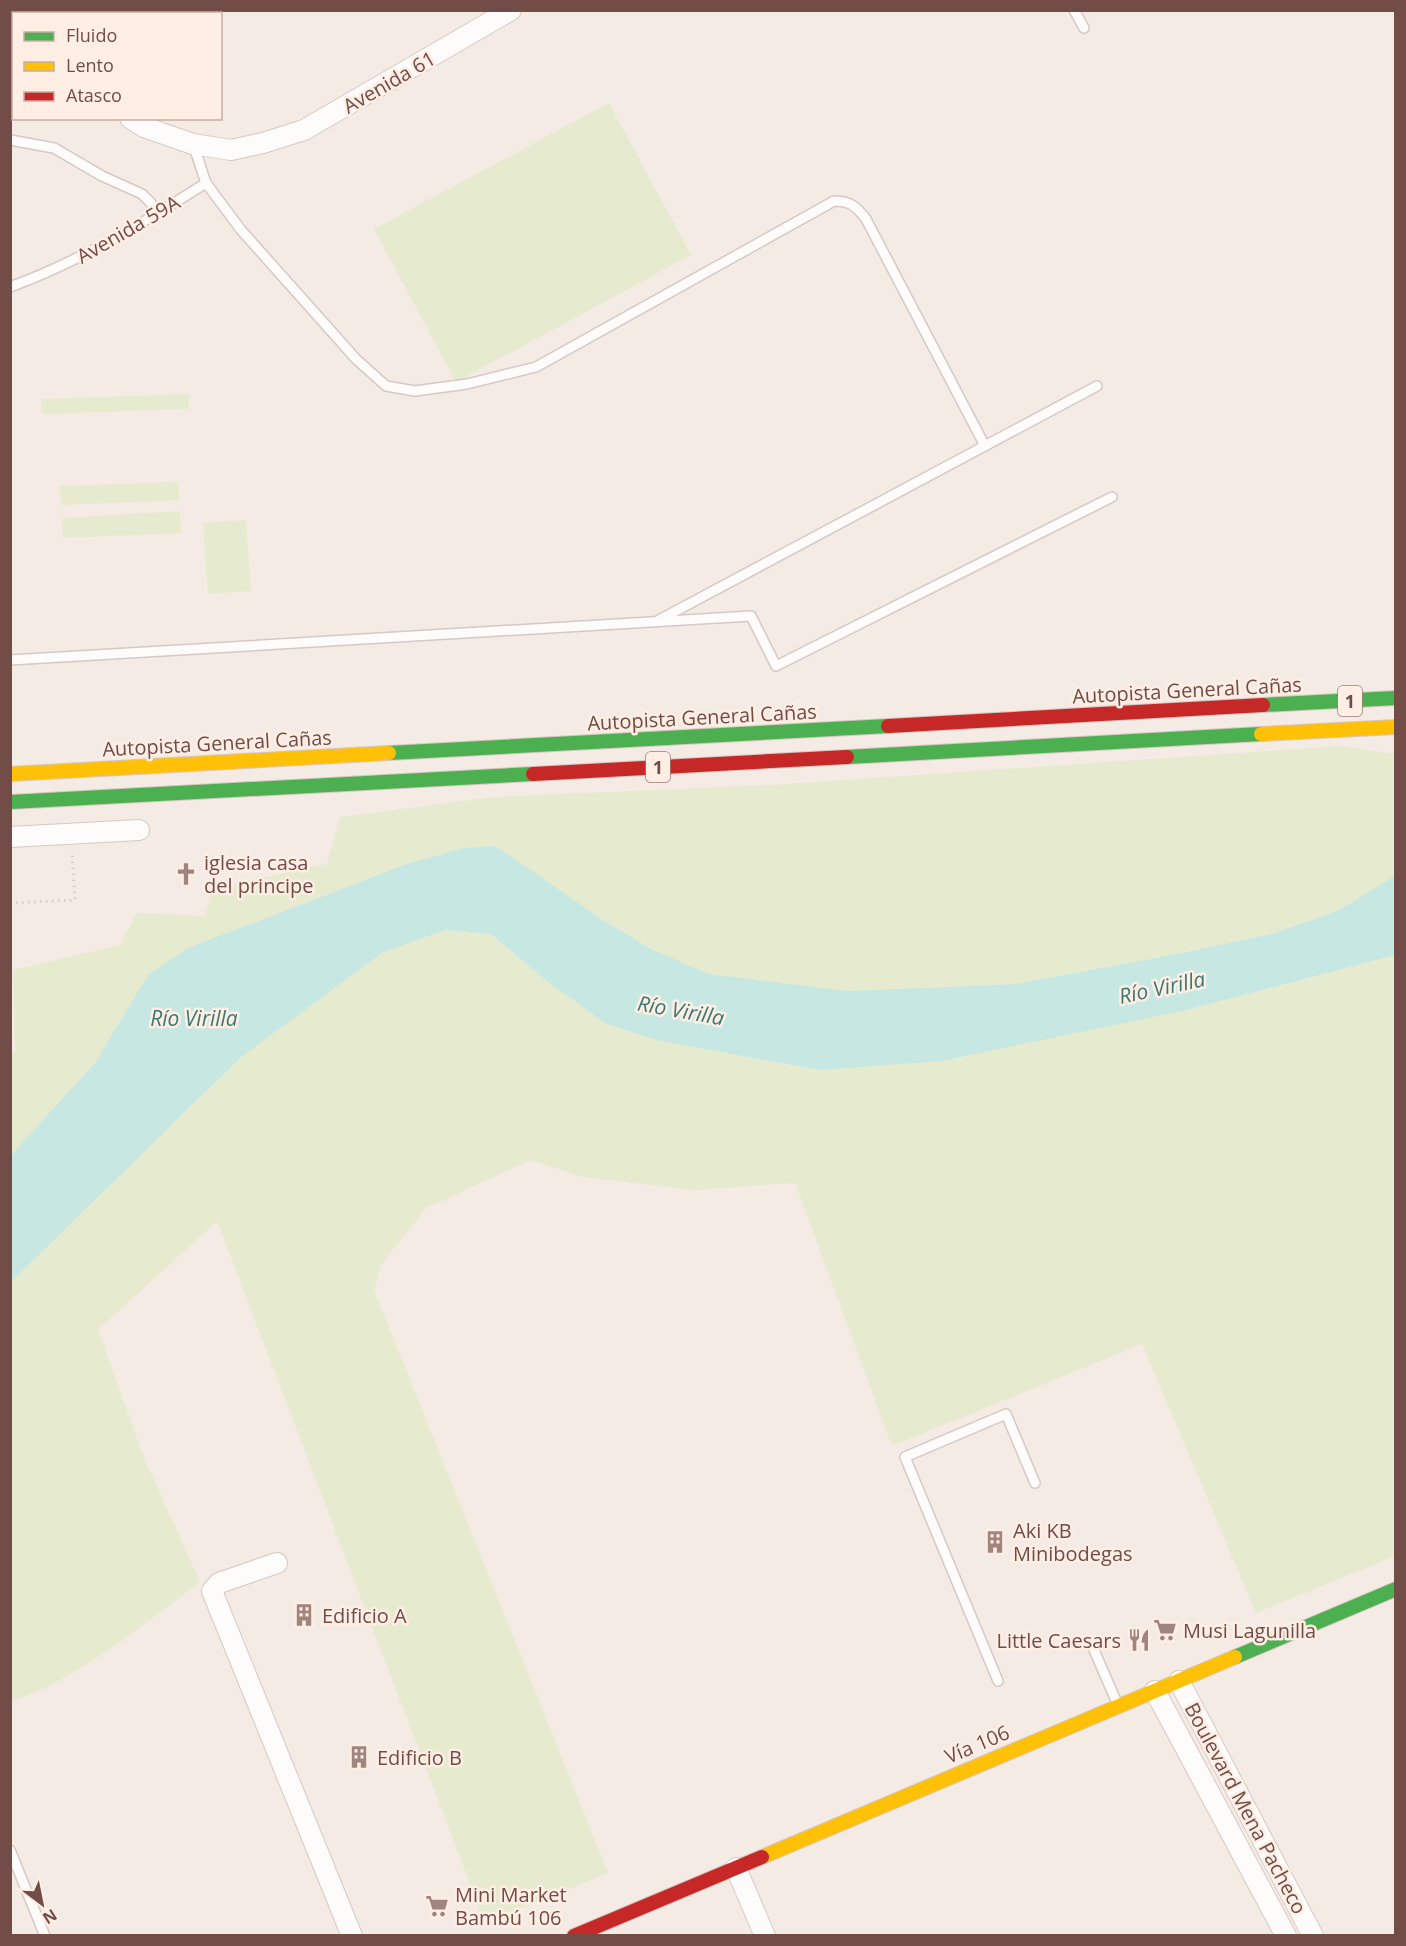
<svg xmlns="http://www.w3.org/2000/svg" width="1406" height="1946" font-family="'Open Sans',sans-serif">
	<rect width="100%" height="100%" fill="#f5ebe5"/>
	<g fill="#e6eacf">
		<path d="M 609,103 L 691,255 L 456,382 L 374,229 Z"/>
		<path d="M 189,394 L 189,409 L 42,414 L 41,399 Z"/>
		<path d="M 178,482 L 179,500 L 61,505 L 60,486 Z"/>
		<path d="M 180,511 L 181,533 L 63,538 L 62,518 Z"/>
		<path d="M 246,520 L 251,591 L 208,594 L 203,523 Z"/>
		<path d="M 1341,746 L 1395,754 L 1396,876 L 1393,878 L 1339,910 L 1272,934 L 1177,954 L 1016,984 L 847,991 L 709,974 L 651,949 L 565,897 L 462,848 L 404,865 L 188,948 L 148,975 L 95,1063 L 11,1155 L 10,1056 L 15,1050 L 13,970 L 120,945 L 137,913 L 205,916 L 213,888 L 327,864 L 340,817 L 493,797 L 771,785 Z"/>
		<path d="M 446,930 L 491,934 L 548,982 L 605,1023 L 656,1040 L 819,1070 L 1187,1010 L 1395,955 L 1395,1556 L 1256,1613 L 1142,1344 L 892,1446 L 795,1183 L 694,1190 L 582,1177 L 531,1160 L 426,1208 L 381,1265 L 374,1290 L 608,1873 L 485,1923 L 217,1221 L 98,1330 L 145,1460 L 200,1582 C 140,1627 81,1677 11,1702 L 11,1282 L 240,1058 L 383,952 Z"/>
	</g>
	<path fill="#c7e7e2" d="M 496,846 L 601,919 L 651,949 L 709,974 L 847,991 L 1016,984 L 1177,954 L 1272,934 L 1339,910 L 1395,876 L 1395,955 L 1187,1010 L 941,1061 L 819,1070 L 656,1040 L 605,1023 L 548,982 L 491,934 L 446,930 L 383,952 L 240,1058 L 11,1282 L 11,1155 L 95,1063 L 148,975 L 188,948 L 404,865 L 462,848 Z"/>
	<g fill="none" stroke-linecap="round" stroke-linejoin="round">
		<g stroke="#d6c8c4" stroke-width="12">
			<g id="lane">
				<path d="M 1074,10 L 1084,28"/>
				<path d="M 10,140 L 54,148 L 102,176 L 142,194 L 151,203 L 156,215"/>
				<path d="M 206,183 L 241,230 L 356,359 L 386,386 L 415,391 L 467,384 L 536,367 L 834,201 C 850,201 856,206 866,219 L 985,446"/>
				<path d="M 10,287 C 81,261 143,223 206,183 L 193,144"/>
				<path d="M 659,620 L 1097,386"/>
				<path d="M 10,660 L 751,616 L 776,666 L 1112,497"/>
				<path d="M 1091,1643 L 1117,1703"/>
				<path d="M 998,1681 L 905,1457 L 1006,1414 L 1035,1483"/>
				<path d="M 10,1850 L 45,1936"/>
			</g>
		</g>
		<g stroke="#d6c8c4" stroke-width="22">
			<g id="street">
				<path d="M 46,10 L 46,14"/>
				<path d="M 130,118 L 144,127 L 193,144 L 231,150 L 263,143 L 304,130 L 511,10"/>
				<path d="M 10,837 L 139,830"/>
				<path d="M 277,1563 L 219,1583 L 212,1591 L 352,1936"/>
				<path d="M 1179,1681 L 1313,1936"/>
				<path d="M 1155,1691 L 1286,1936"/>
				<path d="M 736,1868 L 765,1936"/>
			</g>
		</g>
		<g stroke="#d6c6c2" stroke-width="16">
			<g id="fast">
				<path d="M 1263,705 L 1396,698"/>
				<path d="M 389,753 L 888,726"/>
				<path d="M 847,757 L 1261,734"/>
				<path d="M 10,802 L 533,774"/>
				<path d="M 1235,1657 L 1396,1589"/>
			</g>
		</g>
		<g stroke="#d6c6c2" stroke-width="16">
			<g id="slow">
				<path d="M 1261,734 L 1396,727"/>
				<path d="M 10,774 L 389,753"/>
				<path d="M 762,1857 L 1235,1657"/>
			</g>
		</g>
		<g stroke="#d6c6c2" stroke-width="16">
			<g id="jam">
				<path d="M 888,726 L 1263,705"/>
				<path d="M 533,774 L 847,757"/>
				<path d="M 574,1936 L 762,1857"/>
			</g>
		</g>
		<path stroke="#d6cbc9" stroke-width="3" stroke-dasharray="1.5 4.5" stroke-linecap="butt" d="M 10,903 L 75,900 L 72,853"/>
		<use href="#lane" stroke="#fefcfb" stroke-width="9"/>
		<use href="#street" stroke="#fefcfb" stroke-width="20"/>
		<use href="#fast" stroke="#4caf50" stroke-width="14"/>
		<use href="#slow" stroke="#ffc107" stroke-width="14"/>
		<use href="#jam" stroke="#c62828" stroke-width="14"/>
	</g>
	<defs>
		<g id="church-bare" transform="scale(1.8)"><path d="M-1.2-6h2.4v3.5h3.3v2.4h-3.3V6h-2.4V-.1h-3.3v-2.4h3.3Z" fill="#a0847e" stroke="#ffeee4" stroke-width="2.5" paint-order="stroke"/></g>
		<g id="building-bare" transform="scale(1.8)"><path d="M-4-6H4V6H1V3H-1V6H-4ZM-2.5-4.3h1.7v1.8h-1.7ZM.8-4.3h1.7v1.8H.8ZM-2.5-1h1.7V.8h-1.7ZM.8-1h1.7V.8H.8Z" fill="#a0847e" stroke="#ffeee4" stroke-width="2.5" paint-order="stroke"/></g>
		<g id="supermarket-bare" transform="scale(1.8)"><path d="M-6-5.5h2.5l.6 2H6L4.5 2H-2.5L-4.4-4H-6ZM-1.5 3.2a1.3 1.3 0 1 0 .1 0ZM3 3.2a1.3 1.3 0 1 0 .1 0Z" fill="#a0847e" stroke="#ffeee4" stroke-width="2.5" paint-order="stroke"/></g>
		<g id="restaurant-bare" transform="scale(1.8)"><path d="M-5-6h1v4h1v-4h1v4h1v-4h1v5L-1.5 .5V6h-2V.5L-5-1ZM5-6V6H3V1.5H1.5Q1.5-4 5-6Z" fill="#a0847e" stroke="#ffeee4" stroke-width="2.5" paint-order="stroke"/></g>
	</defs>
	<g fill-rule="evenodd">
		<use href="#church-bare" x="186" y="874"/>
		<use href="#building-bare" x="995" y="1542"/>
		<use href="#building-bare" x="304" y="1615"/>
		<use href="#supermarket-bare" x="1165" y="1630"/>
		<use href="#restaurant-bare" x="1139" y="1640"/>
		<use href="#building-bare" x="359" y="1757"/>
		<use href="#supermarket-bare" x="437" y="1906"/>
	</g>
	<g text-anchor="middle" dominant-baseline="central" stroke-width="5" stroke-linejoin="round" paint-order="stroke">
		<g fill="#ffeee4" stroke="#9c7d76" stroke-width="1.5">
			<rect x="1338" y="686" width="24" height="30" rx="4.5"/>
			<rect x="646" y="752" width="24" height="30" rx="4.5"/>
		</g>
		<g font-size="18" font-weight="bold" fill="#724c47">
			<text x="1350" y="701">1</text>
			<text x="658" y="767">1</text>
		</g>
		<g font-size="20" fill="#724c47" stroke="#ffeee4">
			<text transform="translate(389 82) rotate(-30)">Avenida 61</text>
			<text transform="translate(128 229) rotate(-30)">Avenida 59A</text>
			<text transform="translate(1187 690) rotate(-3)">Autopista General Cañas</text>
			<text transform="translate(702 717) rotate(-3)">Autopista General Cañas</text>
			<text transform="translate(217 743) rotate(-3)">Autopista General Cañas</text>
			<text transform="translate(977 1744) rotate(-23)">Vía 106</text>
			<text transform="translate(1246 1808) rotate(62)">Boulevard Mena Pacheco</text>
		</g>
		<g font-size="20" fill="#724c47" stroke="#ffeee4" text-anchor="start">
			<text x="204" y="862">iglesia casa<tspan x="204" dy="23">del principe</tspan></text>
			<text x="1013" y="1530">Aki KB<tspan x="1013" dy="23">Minibodegas</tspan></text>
			<text x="322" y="1615">Edificio A</text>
			<text x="1183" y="1630">Musi Lagunilla</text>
			<text x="1121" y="1640" text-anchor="end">Little Caesars</text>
			<text x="377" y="1757">Edificio B</text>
			<text x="455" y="1894">Mini Market<tspan x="455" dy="23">Bambú 106</tspan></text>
		</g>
		<g font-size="21" font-style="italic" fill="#3b7873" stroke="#ffeee4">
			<text transform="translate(1162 987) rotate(-12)">Río Virilla</text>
			<text transform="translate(681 1010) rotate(10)">Río Virilla</text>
			<text x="194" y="1018">Río Virilla</text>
		</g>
	</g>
	<rect width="1406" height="1946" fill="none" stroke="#724c47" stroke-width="24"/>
	<rect x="12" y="12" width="210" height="108" fill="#ffeee4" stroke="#c7ada5" stroke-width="1.5"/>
	<rect x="24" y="32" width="30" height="9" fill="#4caf50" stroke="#c7ada5" stroke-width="1.5"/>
	<text x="66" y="42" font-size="18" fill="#724c47">Fluido</text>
	<rect x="24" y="62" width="30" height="9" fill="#ffc107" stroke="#c7ada5" stroke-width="1.5"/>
	<text x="66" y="72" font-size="18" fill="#724c47">Lento</text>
	<rect x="24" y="92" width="30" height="9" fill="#c62828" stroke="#c7ada5" stroke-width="1.5"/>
	<text x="66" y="102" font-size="18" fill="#724c47">Atasco</text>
	<g transform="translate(42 1904) rotate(148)" stroke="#ffeee4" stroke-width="4.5" paint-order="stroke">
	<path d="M0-4.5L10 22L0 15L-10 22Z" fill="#724c47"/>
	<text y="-9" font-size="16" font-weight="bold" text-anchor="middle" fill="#724c47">N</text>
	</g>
</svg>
